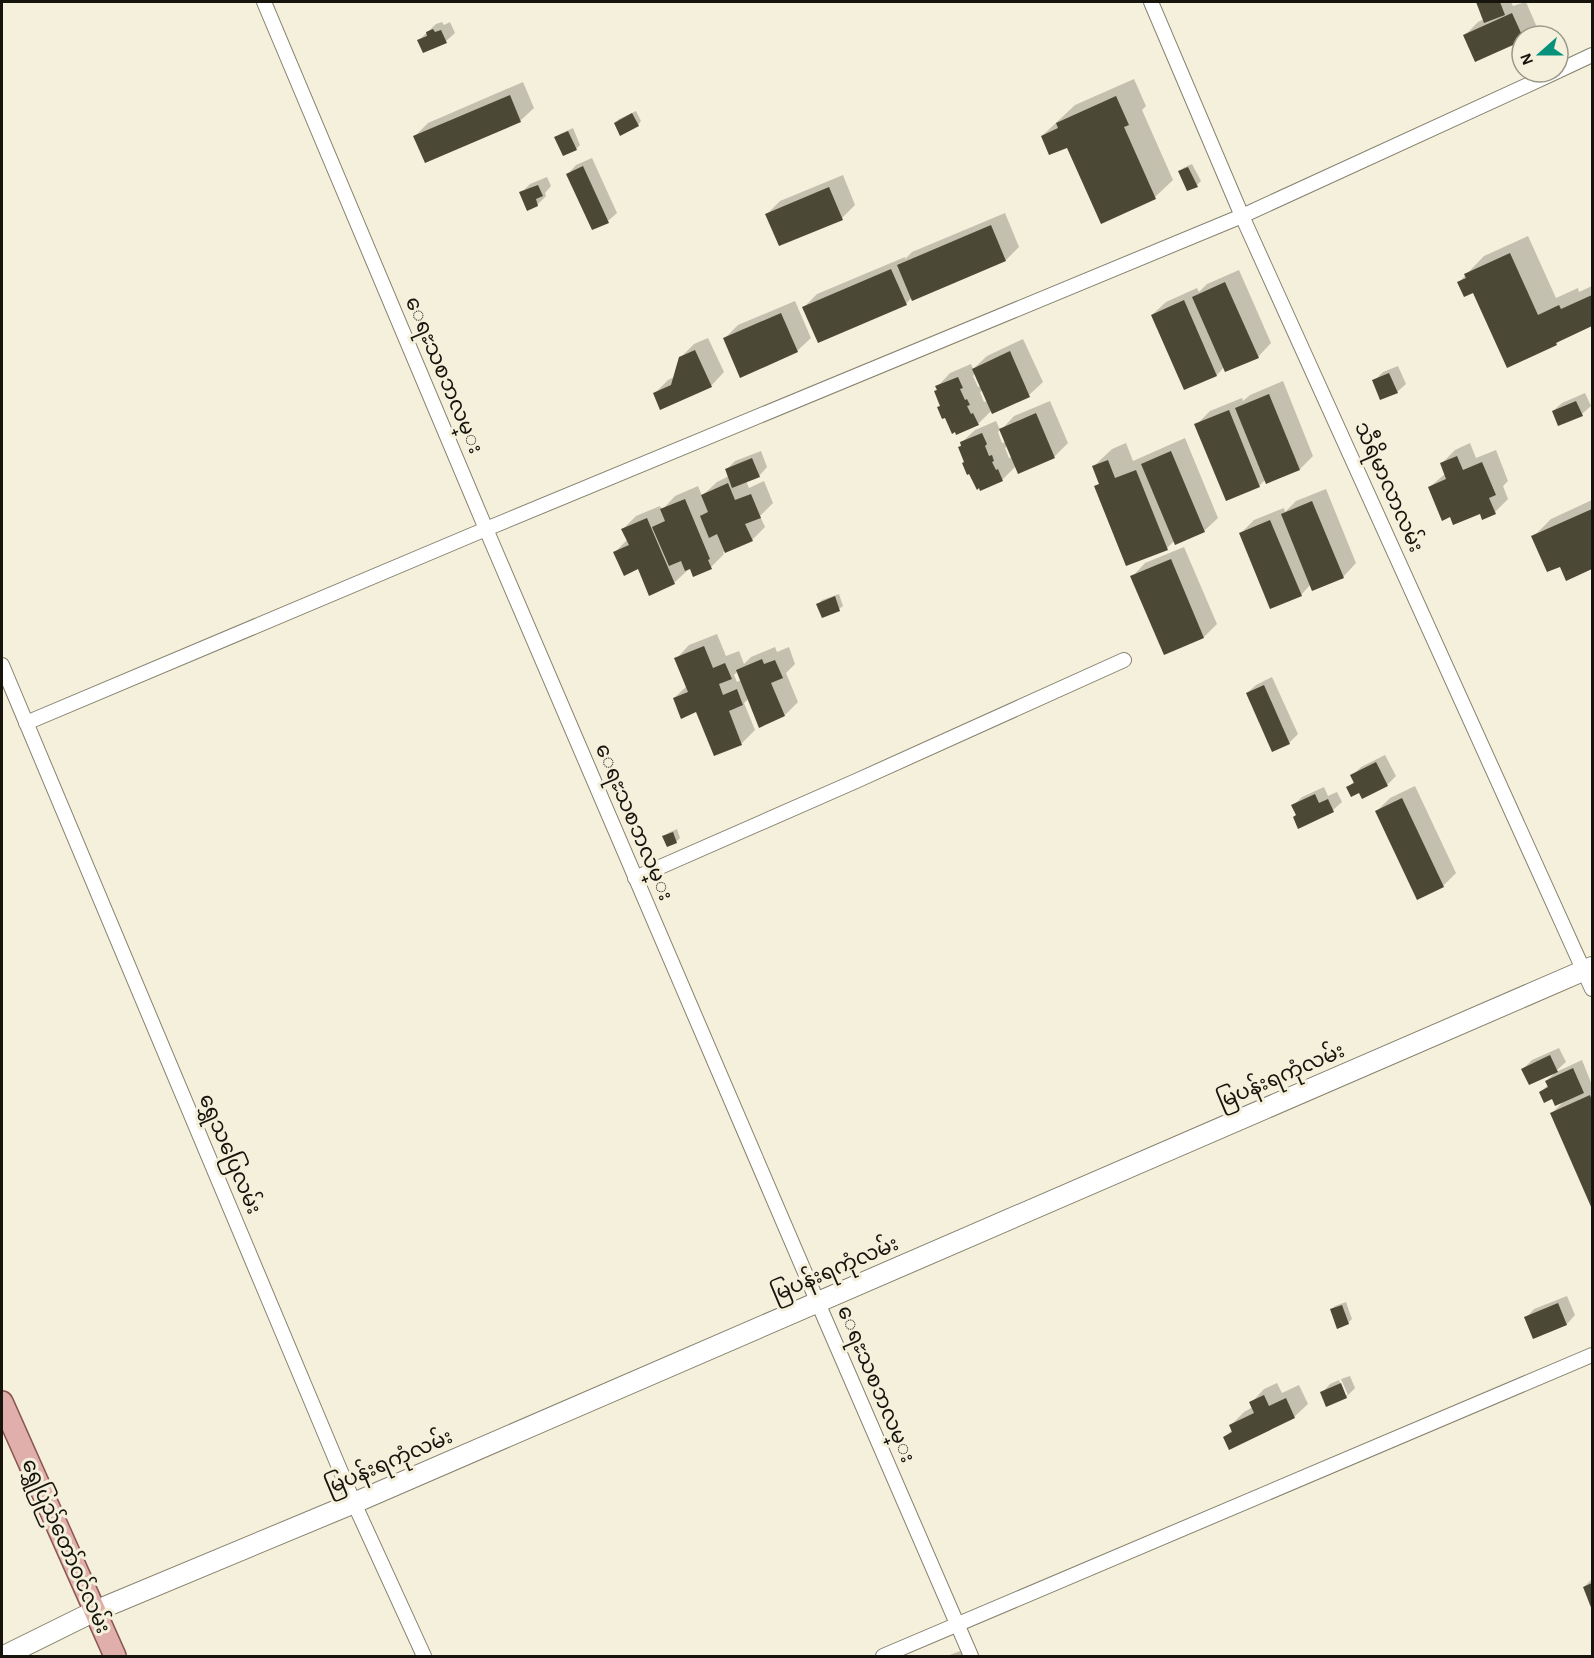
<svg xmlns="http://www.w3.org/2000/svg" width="1594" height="1658" font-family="'Alegreya Sans','Noto Sans Myanmar',sans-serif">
	<rect width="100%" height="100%" fill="#f4f0db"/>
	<g fill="#0003" fill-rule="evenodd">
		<path d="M 1477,2 L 1511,2 L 1513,6 L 1526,2 L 1536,25 L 1526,36 L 1522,36 L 1522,39 L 1476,60 L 1465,35 L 1478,22 L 1484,19 Z"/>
		<path d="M 442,22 L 444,25 L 450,22 L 455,33 L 446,41 L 419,40 L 436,24 Z"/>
		<path d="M 1134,79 L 1146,106 L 1142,110 L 1173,180 L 1155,197 L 1068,146 L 1042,136 L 1075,105 Z"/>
		<path d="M 523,82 L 534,108 L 520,121 L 415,136 L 428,123 Z"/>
		<path d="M 636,111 L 641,121 L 638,125 L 615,123 L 619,119 Z"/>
		<path d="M 573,128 L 580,145 L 576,149 L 556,138 L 560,134 Z"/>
		<path d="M 592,158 L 617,213 L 608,221 L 568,174 L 576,165 Z"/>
		<path d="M 1192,164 L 1201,181 L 1197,185 L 1180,172 L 1183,168 Z"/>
		<path d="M 843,175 L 855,205 L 842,218 L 767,214 L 780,201 Z"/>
		<path d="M 547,177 L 551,186 L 545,193 L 546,196 L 537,205 L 521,193 L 530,184 Z"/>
		<path d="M 1005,213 L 1019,247 L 1006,260 L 912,297 L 906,304 L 804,307 L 817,294 L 905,257 L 905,259 L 912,252 Z"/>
		<path d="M 1528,236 L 1556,298 L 1578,288 L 1579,292 L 1592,286 L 1592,325 L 1561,339 L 1556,344 L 1459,282 L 1484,256 Z"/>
		<path d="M 1239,270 L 1271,343 L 1258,357 L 1224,367 L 1217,375 L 1185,388 L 1152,315 L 1166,302 L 1197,288 L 1199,292 L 1207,284 Z"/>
		<path d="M 795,301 L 811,338 L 797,351 L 724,339 L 738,325 Z"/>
		<path d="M 708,338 L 724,372 L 711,386 L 654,394 L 668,380 L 674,377 L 680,358 L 694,344 Z"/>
		<path d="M 1023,339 L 1043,382 L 1029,395 L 993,412 L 992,410 L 978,424 L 941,405 L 935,391 L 938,389 L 937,387 L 950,373 L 971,364 L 973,369 L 987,356 ZM 975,373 L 981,386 L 978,387 L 973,376 ZM 983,390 L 988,401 L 984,402 L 980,392 Z"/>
		<path d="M 1398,366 L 1406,384 L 1397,392 L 1374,381 L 1383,372 Z"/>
		<path d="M 1283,381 L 1313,456 L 1300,469 L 1266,479 L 1259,486 L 1196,425 L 1210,411 L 1242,398 L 1243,401 L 1250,395 Z"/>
		<path d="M 1585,393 L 1591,406 L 1582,414 L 1553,411 L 1562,403 Z"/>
		<path d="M 1050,401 L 1068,443 L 1055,456 L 1019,472 L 1016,466 L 1002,480 L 966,461 L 960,447 L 962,445 L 961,443 L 975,430 L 996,421 L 1000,430 L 998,432 L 1002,443 L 1006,442 L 1001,430 L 1014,416 ZM 1008,446 L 1013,457 L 1009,458 L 1005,448 Z"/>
		<path d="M 1185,438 L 1218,518 L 1204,531 L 1174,541 L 1167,548 L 1096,487 L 1100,483 L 1094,466 L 1112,449 L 1126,443 L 1133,461 Z"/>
		<path d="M 1470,443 L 1476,458 L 1496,450 L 1508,481 L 1503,486 L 1508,499 L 1495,512 L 1480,512 L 1451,515 L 1430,487 L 1446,473 L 1442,463 L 1455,450 Z"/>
		<path d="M 761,451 L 767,467 L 759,476 L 746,481 L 749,488 L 764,481 L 773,503 L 760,516 L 765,527 L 752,540 L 723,552 L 724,554 L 711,567 L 691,567 L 674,583 L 639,567 L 615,552 L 628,539 L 623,529 L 636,516 L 660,506 L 662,510 L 675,496 L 698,486 L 702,496 L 717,482 L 729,476 L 727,469 L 735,461 Z"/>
		<path d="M 1326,489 L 1356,563 L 1343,577 L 1311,584 L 1301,595 L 1241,533 L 1254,520 L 1284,508 L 1285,512 L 1296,501 Z"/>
		<path d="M 1592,500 L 1592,568 L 1567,579 L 1561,565 L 1533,537 L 1551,519 Z"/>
		<path d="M 1184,547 L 1217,624 L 1204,637 L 1132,577 L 1145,563 Z"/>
		<path d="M 839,594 L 843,606 L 839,609 L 818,604 L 822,600 Z"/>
		<path d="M 717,634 L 726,656 L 739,651 L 744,664 L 751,657 L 775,647 L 777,652 L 789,647 L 795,664 L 786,673 L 798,702 L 785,715 L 749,698 L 744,703 L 755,730 L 742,743 L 715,754 L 697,711 L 674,698 L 687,686 L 676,659 L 689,645 ZM 738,671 L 741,680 L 737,682 L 734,675 Z"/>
		<path d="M 1272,677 L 1298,734 L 1290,742 L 1273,750 L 1247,693 L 1256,685 Z"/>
		<path d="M 1385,755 L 1396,776 L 1387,785 L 1359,790 L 1348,787 L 1355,781 L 1352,776 L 1361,767 Z"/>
		<path d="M 1415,786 L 1456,873 L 1443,886 L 1377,811 L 1390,798 Z"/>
		<path d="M 1324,787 L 1328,796 L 1337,792 L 1342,802 L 1333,810 L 1297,815 L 1293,806 L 1302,797 Z"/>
		<path d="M 677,829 L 680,838 L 677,841 L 668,845 L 664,837 L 668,833 Z"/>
		<path d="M 1559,1048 L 1566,1062 L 1556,1071 L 1523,1069 L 1532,1060 Z"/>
		<path d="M 1582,1060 L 1592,1085 L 1592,1205 L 1552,1113 L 1563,1102 L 1541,1092 L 1548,1085 L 1546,1081 L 1556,1072 Z"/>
		<path d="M 1567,1296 L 1575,1315 L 1567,1324 L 1534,1337 L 1526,1318 L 1534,1309 Z"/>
		<path d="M 1346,1302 L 1352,1319 L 1348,1323 L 1331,1310 L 1335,1306 Z"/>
		<path d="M 1350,1376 L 1355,1388 L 1346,1397 L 1322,1393 L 1330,1384 L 1339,1380 L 1344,1395 L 1348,1395 L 1341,1379 Z"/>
		<path d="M 1277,1383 L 1282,1393 L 1299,1385 L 1308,1404 L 1294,1417 L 1225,1437 L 1233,1429 L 1231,1425 L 1244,1412 L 1253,1407 L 1251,1403 L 1264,1389 Z"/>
		<path d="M 1592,1579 L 1592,1606 L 1584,1587 Z"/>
		<path d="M 966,1649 L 969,1656 L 947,1656 Z"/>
	</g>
	<g fill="#4b4836">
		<path d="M 1476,2 L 1500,2 L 1505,15 L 1484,23 Z"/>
		<path d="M 1512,13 L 1522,35 L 1522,41 L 1475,62 L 1463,35 Z"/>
		<path d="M 433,29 L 435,32 L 441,30 L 447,43 L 423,53 L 417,40 L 427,36 L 426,32 Z"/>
		<path d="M 510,95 L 521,122 L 425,163 L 413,136 Z"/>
		<path d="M 1116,96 L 1129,125 L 1124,127 L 1156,199 L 1101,224 L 1067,148 L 1049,155 L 1041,136 L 1058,128 L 1056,123 Z"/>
		<path d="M 632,113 L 639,126 L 620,136 L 614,123 Z"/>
		<path d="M 568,131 L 577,150 L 563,156 L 554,137 Z"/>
		<path d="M 583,166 L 609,223 L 592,230 L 566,174 Z"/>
		<path d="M 1188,167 L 1198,187 L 1187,191 L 1178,171 Z"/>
		<path d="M 538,185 L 543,196 L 536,199 L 538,206 L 527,211 L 519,192 Z"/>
		<path d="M 829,187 L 843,220 L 779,246 L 765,214 Z"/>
		<path d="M 991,225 L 1006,261 L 912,301 L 897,265 Z"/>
		<path d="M 1510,253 L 1538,315 L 1559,305 L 1561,309 L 1592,295 L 1592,326 L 1556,343 L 1557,345 L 1507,368 L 1473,293 L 1464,297 L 1457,282 L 1466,278 L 1464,274 Z"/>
		<path d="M 891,269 L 907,305 L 818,343 L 802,307 Z"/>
		<path d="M 1225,282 L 1259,358 L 1225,372 L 1192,297 Z"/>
		<path d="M 1184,300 L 1217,376 L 1184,390 L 1151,315 Z"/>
		<path d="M 781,313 L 798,352 L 740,378 L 723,338 Z"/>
		<path d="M 695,350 L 712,387 L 660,410 L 653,393 L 671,385 L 679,357 Z"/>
		<path d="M 1010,351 L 1030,397 L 992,414 L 972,369 Z"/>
		<path d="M 1389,373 L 1398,393 L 1380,400 L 1372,380 Z"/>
		<path d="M 958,377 L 963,388 L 960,389 L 965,400 L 967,399 L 970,405 L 967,406 L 971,414 L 973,413 L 979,425 L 956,435 L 955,432 L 952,434 L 945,418 L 942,419 L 937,407 L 940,406 L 934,391 L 937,390 L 935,386 Z"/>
		<path d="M 1269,394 L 1300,470 L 1266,484 L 1235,408 Z"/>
		<path d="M 1576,401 L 1583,416 L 1558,426 L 1552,411 Z"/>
		<path d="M 1229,410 L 1260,487 L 1226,501 L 1194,424 Z"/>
		<path d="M 1036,413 L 1055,458 L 1018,474 L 999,429 Z"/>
		<path d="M 982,433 L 987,444 L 985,446 L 989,456 L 992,455 L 994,461 L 992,462 L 996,470 L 998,469 L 1003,481 L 980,491 L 979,488 L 977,490 L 969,474 L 967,475 L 962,463 L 964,462 L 958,447 L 961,446 L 960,442 Z"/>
		<path d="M 1171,451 L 1205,532 L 1175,545 L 1141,464 Z"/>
		<path d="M 1457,456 L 1463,470 L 1482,462 L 1496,495 L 1489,498 L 1496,514 L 1482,520 L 1480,514 L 1453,525 L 1450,517 L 1442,521 L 1428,487 L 1446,479 L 1440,463 Z"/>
		<path d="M 752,458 L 760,477 L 732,488 L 725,469 Z"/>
		<path d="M 1108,460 L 1115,478 L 1136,470 L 1168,550 L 1126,566 L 1094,486 L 1099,484 L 1092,466 Z"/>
		<path d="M 728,483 L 735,500 L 751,494 L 761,518 L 745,524 L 753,541 L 725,553 L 717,534 L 709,538 L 700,516 L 708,512 L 701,495 Z"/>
		<path d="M 685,499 L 710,559 L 708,560 L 712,569 L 693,577 L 690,569 L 685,571 L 681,561 L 669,566 L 652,527 L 665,521 L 660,509 Z"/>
		<path d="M 1312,501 L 1344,578 L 1312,591 L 1281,514 Z"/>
		<path d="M 1592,509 L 1592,569 L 1566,581 L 1560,567 L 1547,572 L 1531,536 Z"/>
		<path d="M 647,518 L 675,584 L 649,596 L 638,569 L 624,576 L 613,552 L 629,545 L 621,529 Z"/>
		<path d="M 1270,520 L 1302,596 L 1270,609 L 1239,533 Z"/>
		<path d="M 1171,559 L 1204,638 L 1164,655 L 1130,576 Z"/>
		<path d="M 835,596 L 840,611 L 822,618 L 816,604 Z"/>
		<path d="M 704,646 L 713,668 L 725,663 L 732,679 L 719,684 L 723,695 L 737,689 L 743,705 L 729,711 L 742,745 L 714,756 L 696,712 L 681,719 L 673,698 L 688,692 L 674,658 Z"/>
		<path d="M 762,659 L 764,664 L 775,660 L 783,678 L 771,683 L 785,716 L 759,728 L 736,670 Z"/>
		<path d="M 1264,685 L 1290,744 L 1272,752 L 1246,693 Z"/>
		<path d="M 1376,762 L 1388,786 L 1362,799 L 1359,793 L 1351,797 L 1346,787 L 1354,783 L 1350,775 Z"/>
		<path d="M 1315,794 L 1319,803 L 1328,799 L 1334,812 L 1298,829 L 1293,817 L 1296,815 L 1291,805 Z"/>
		<path d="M 1402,798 L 1444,887 L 1417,900 L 1375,811 Z"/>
		<path d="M 673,832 L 677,843 L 667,847 L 662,836 Z"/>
		<path d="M 1550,1055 L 1558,1072 L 1529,1085 L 1521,1069 Z"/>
		<path d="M 1573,1068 L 1584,1093 L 1555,1106 L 1552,1099 L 1544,1103 L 1539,1092 L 1548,1087 L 1545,1081 Z"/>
		<path d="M 1590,1095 L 1592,1101 L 1592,1209 L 1550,1113 Z"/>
		<path d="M 1558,1303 L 1567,1325 L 1533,1339 L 1524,1317 Z"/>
		<path d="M 1342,1305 L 1349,1324 L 1337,1329 L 1330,1309 Z"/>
		<path d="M 1341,1383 L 1347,1398 L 1326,1407 L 1320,1392 Z"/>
		<path d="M 1264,1395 L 1269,1406 L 1286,1398 L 1295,1418 L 1229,1450 L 1223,1437 L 1232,1432 L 1229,1425 L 1254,1413 L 1249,1402 Z"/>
		<path d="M 1592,1583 L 1592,1610 L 1583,1587 Z"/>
	</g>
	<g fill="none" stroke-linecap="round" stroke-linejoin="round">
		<g stroke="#86826f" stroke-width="16">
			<g id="street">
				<path d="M 264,2 L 486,529 L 818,1303 L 971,1656"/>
				<path d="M 1151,2 L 1242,216 L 1592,989"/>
				<path d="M 1558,71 L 1592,55"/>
				<path d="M 2,665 L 354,1503 L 424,1656"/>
				<path d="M 26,723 L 486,529 L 1242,216 L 1556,72"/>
				<path d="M 635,878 L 856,781 L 1124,660"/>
				<path d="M 883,1656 L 1592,1355"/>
			</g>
		</g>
		<g stroke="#86826f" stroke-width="22">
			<path id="secondary" d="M 4,1656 L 95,1611 L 354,1503 L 1592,967"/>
		</g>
		<g stroke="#8c5650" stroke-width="24">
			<path id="primary" d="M 2,1402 L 115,1656"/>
		</g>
		<use href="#street" stroke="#fff" stroke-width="14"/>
		<use href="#secondary" stroke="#fff" stroke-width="20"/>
		<use href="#primary" stroke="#e0afac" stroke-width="21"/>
	</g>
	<g text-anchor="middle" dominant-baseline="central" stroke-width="6" stroke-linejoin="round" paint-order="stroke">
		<g font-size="21" fill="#16140d" stroke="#f4f0db">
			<text transform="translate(444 375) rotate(67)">ေရႊသစၥာလမ္း</text>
			<text transform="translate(1389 487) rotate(66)">သီရိမာလာလမ်း</text>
			<text transform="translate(634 822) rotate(67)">ေရႊသစၥာလမ္း</text>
			<text transform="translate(1281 1076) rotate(-23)">မြပန်းရကုံလမ်း</text>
			<text transform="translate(230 1154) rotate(67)">ရွှေသပြေလမ်း</text>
			<text transform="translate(835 1269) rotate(-23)">မြပန်းရကုံလမ်း</text>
			<text transform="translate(876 1384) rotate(67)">ေရႊသစၥာလမ္း</text>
			<text transform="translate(389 1462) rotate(-23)">မြပန်းရကုံလမ်း</text>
			<text transform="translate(66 1546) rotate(66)">ရွှေပြည်တော်ဝင်လမ်း</text>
		</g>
	</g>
	<rect width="1594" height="1658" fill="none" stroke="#16140d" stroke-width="6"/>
	<g transform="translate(1540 54) rotate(249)"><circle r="28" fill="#f4f0db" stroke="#9b9889" stroke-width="1.5"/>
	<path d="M0-4.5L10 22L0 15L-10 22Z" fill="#09927b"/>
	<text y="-9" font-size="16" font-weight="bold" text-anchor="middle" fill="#16140d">N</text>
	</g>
</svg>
